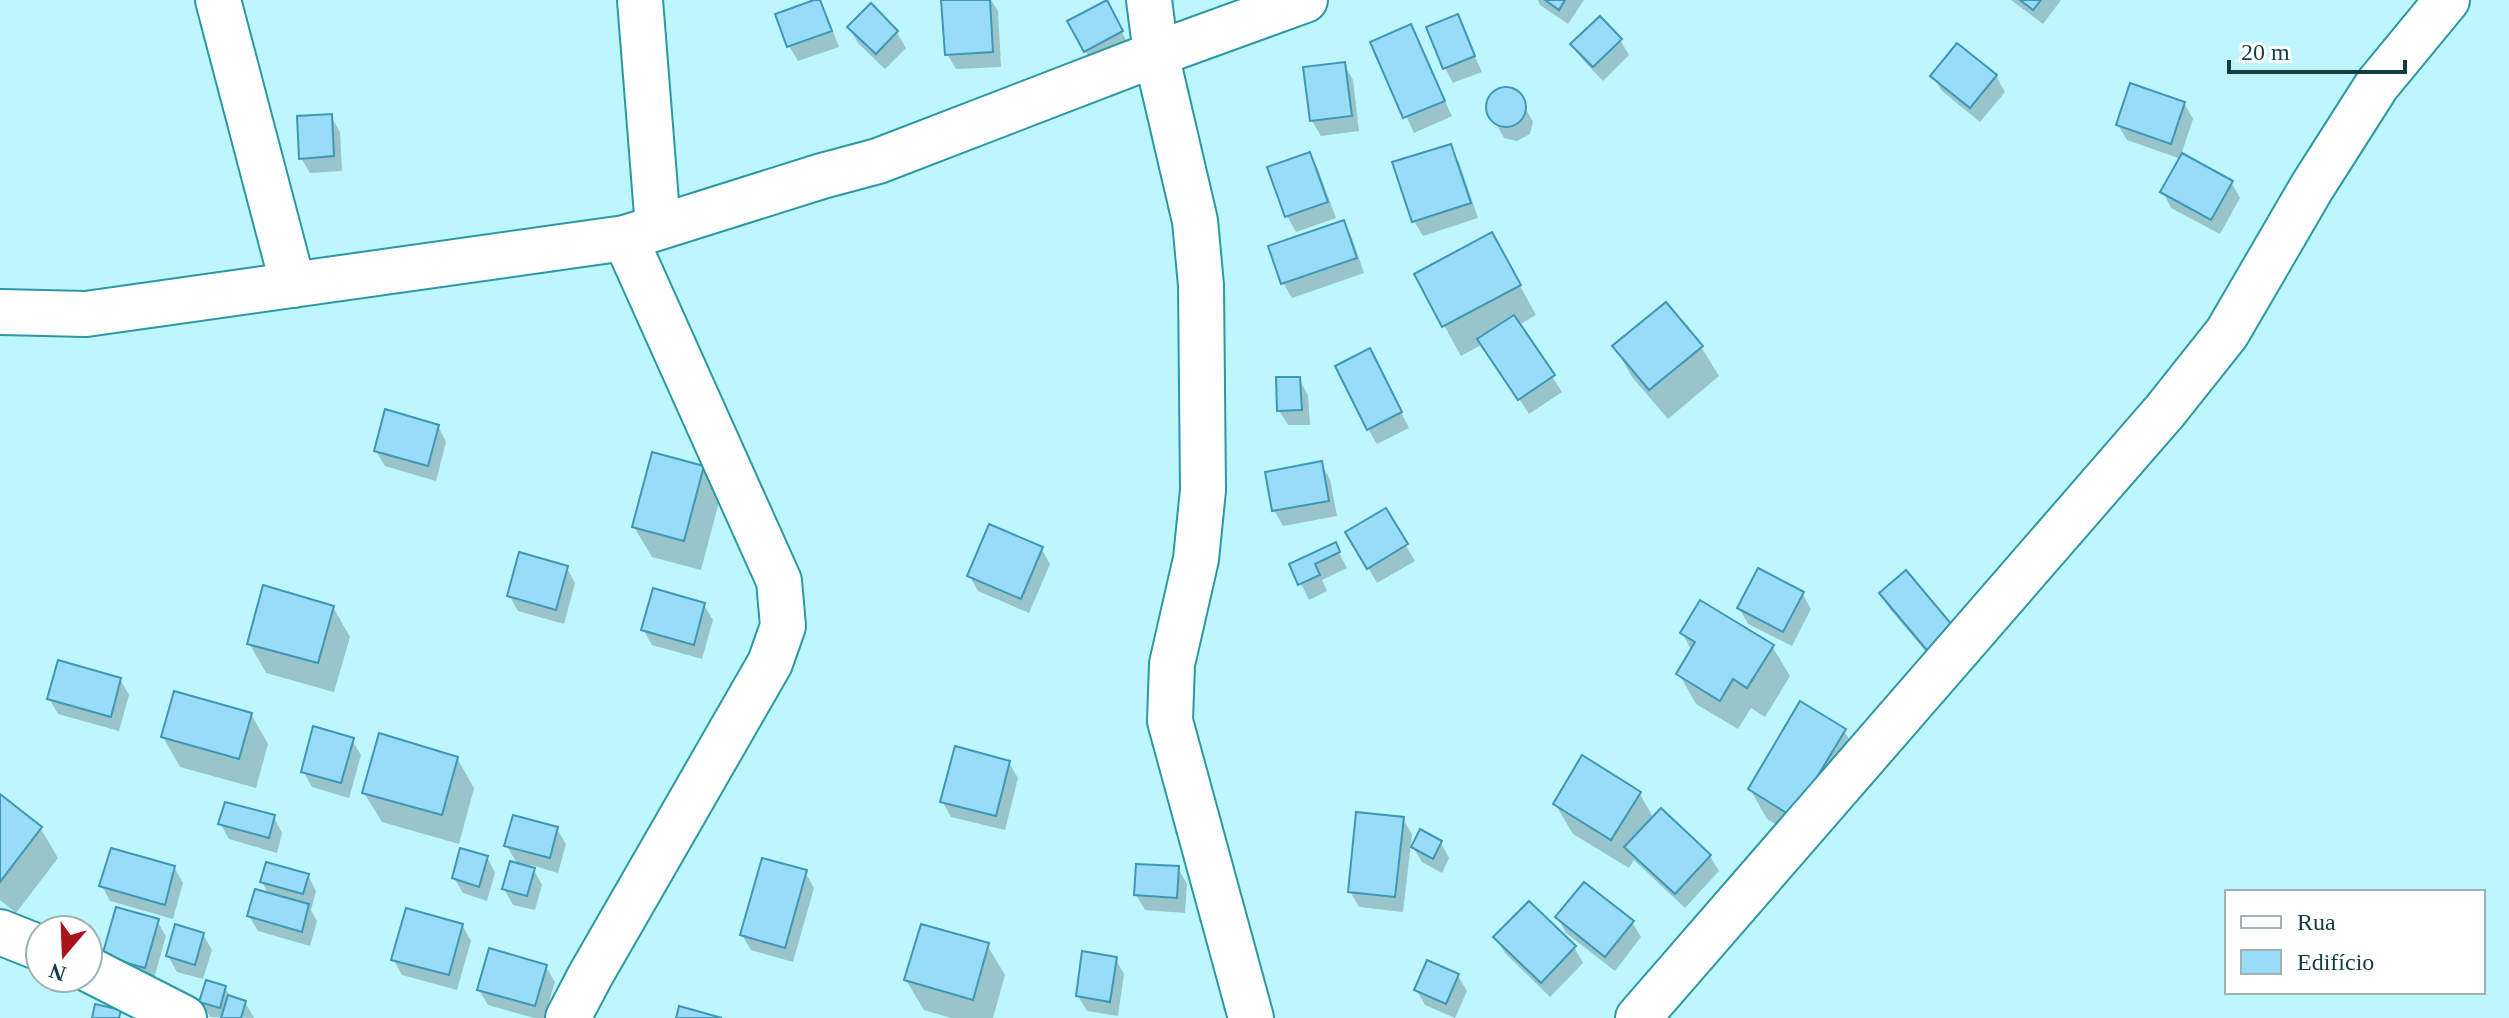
<svg xmlns="http://www.w3.org/2000/svg" width="2509" height="1018" font-family="Georgia,serif">
	<rect width="100%" height="100%" fill="#bef6fd"/>
	<g fill="#0003">
		<path d="M 819,0 L 827,16 L 839,47 L 798,61 L 789,46 Z"/>
		<path d="M 943,0 L 991,0 L 998,11 L 1001,67 L 956,69 L 947,54 Z"/>
		<path d="M 1538,0 L 1584,0 L 1568,24 L 1540,5 Z"/>
		<path d="M 2011,0 L 2061,0 L 2043,24 Z"/>
		<path d="M 871,6 L 897,33 L 906,48 L 885,69 L 858,43 L 849,27 Z"/>
		<path d="M 1457,17 L 1482,72 L 1453,83 L 1445,68 Z"/>
		<path d="M 1114,18 L 1130,47 L 1094,66 L 1069,22 Z"/>
		<path d="M 1410,27 L 1452,116 L 1414,133 L 1372,43 Z"/>
		<path d="M 1620,40 L 1629,55 L 1603,81 L 1582,59 L 1573,44 Z"/>
		<path d="M 1344,64 L 1353,80 L 1359,131 L 1321,136 L 1312,121 Z"/>
		<path d="M 1933,76 L 1996,76 L 2005,92 L 1980,122 L 1942,91 Z"/>
		<path d="M 1504,89 L 1517,93 L 1533,122 L 1530,134 L 1517,141 L 1504,138 L 1488,109 L 1492,95 Z"/>
		<path d="M 2184,103 L 2193,119 L 2181,155 L 2231,182 L 2240,198 L 2220,234 L 2171,208 L 2163,192 L 2181,159 L 2127,140 L 2118,125 Z"/>
		<path d="M 331,116 L 340,132 L 342,171 L 310,173 L 301,158 Z"/>
		<path d="M 1450,147 L 1459,162 L 1478,218 L 1423,236 L 1414,221 Z"/>
		<path d="M 1310,154 L 1318,169 L 1336,218 L 1296,232 L 1287,216 Z"/>
		<path d="M 1343,222 L 1352,238 L 1364,273 L 1292,298 L 1283,283 L 1270,248 Z"/>
		<path d="M 1508,264 L 1536,315 L 1519,325 L 1562,392 L 1529,414 L 1483,344 L 1461,356 L 1416,275 Z"/>
		<path d="M 1615,347 L 1701,347 L 1719,376 L 1668,419 L 1632,377 Z"/>
		<path d="M 1378,366 L 1409,428 L 1377,444 L 1368,429 Z"/>
		<path d="M 1299,379 L 1308,395 L 1310,425 L 1288,425 L 1279,410 Z"/>
		<path d="M 438,426 L 446,442 L 436,481 L 385,466 L 376,451 Z"/>
		<path d="M 1321,464 L 1330,479 L 1337,516 L 1283,526 L 1274,510 Z"/>
		<path d="M 703,468 L 720,498 L 701,570 L 652,557 L 634,527 Z"/>
		<path d="M 1385,511 L 1415,561 L 1377,583 L 1348,533 Z"/>
		<path d="M 1335,545 L 1347,568 L 1322,580 L 1327,591 L 1309,600 L 1292,565 Z"/>
		<path d="M 1041,548 L 1050,564 L 1029,613 L 978,591 L 969,575 Z"/>
		<path d="M 567,568 L 575,583 L 564,624 L 518,611 L 509,595 Z"/>
		<path d="M 1906,573 L 1940,668 L 1890,609 L 1881,594 Z"/>
		<path d="M 1802,593 L 1811,609 L 1792,646 L 1748,624 L 1739,608 Z"/>
		<path d="M 704,605 L 713,620 L 702,659 L 652,645 L 643,629 Z"/>
		<path d="M 333,607 L 350,637 L 334,692 L 266,673 L 249,643 Z"/>
		<path d="M 1682,633 L 1772,646 L 1790,676 L 1765,717 L 1751,708 L 1738,729 L 1696,704 L 1679,674 L 1692,651 Z"/>
		<path d="M 120,679 L 129,695 L 119,731 L 58,714 L 49,698 Z"/>
		<path d="M 251,714 L 268,744 L 256,788 L 180,767 L 163,737 Z"/>
		<path d="M 1844,731 L 1862,761 L 1811,845 L 1767,819 L 1750,789 Z"/>
		<path d="M 352,740 L 361,755 L 349,798 L 312,787 L 303,771 Z"/>
		<path d="M 457,758 L 474,788 L 459,844 L 382,822 L 364,793 Z"/>
		<path d="M 1583,758 L 1640,794 L 1654,819 L 1710,856 L 1719,871 L 1685,908 L 1634,860 L 1629,868 L 1573,834 L 1555,804 Z"/>
		<path d="M 1009,763 L 1018,778 L 1005,830 L 951,817 L 942,801 Z"/>
		<path d="M 0,797 L 41,829 L 58,858 L 16,913 L 0,900 Z"/>
		<path d="M 274,817 L 282,833 L 277,853 L 229,839 L 220,823 Z"/>
		<path d="M 1403,819 L 1412,834 L 1403,912 L 1359,907 L 1350,891 Z"/>
		<path d="M 557,829 L 566,844 L 558,873 L 531,865 L 542,885 L 535,910 L 513,905 L 504,889 L 518,865 L 506,845 Z"/>
		<path d="M 1441,843 L 1449,858 L 1442,873 L 1422,862 L 1413,847 Z"/>
		<path d="M 487,857 L 495,873 L 487,901 L 463,893 L 454,878 Z"/>
		<path d="M 174,867 L 183,883 L 173,919 L 110,901 L 102,886 Z"/>
		<path d="M 1178,868 L 1187,884 L 1185,913 L 1145,910 L 1136,895 Z"/>
		<path d="M 805,872 L 814,888 L 793,962 L 751,950 L 742,935 Z"/>
		<path d="M 308,875 L 316,891 L 311,910 L 317,921 L 310,946 L 258,931 L 249,916 L 269,895 L 262,882 Z"/>
		<path d="M 1558,918 L 1632,922 L 1641,937 L 1615,971 L 1566,933 Z"/>
		<path d="M 157,921 L 166,936 L 153,982 L 113,971 Z"/>
		<path d="M 462,925 L 471,941 L 457,990 L 402,975 L 393,959 Z"/>
		<path d="M 203,934 L 212,950 L 203,979 L 177,972 L 168,956 Z"/>
		<path d="M 1496,938 L 1574,947 L 1583,963 L 1550,997 L 1505,953 Z"/>
		<path d="M 987,945 L 1005,975 L 993,1018 L 951,1018 L 924,1010 L 906,980 Z"/>
		<path d="M 1115,958 L 1124,974 L 1118,1016 L 1087,1011 L 1078,996 Z"/>
		<path d="M 546,967 L 555,982 L 544,1018 L 534,1018 L 488,1005 L 479,990 Z"/>
		<path d="M 1458,976 L 1467,991 L 1455,1018 L 1425,1005 L 1416,989 Z"/>
		<path d="M 225,987 L 231,999 L 245,1002 L 254,1018 L 210,1017 L 201,1002 Z"/>
	</g>
	<g fill="#99dcf7" stroke="#3f97b7" stroke-width="2">
		<path d="M 814,0 L 820,0 L 832,31 L 787,47 L 775,14 Z"/>
		<path d="M 941,0 L 990,0 L 993,52 L 945,55 Z"/>
		<path d="M 1107,0 L 1123,31 L 1084,52 L 1067,21 Z"/>
		<path d="M 1545,0 L 1565,0 L 1559,10 Z"/>
		<path d="M 2020,0 L 2041,0 L 2033,10 Z"/>
		<path d="M 871,3 L 898,31 L 876,54 L 847,27 Z"/>
		<path d="M 1458,14 L 1475,56 L 1443,69 L 1426,27 Z"/>
		<path d="M 1600,16 L 1622,39 L 1593,67 L 1570,44 Z"/>
		<path d="M 1411,24 L 1445,101 L 1403,118 L 1370,42 Z"/>
		<path d="M 1957,43 L 1997,75 L 1970,108 L 1930,76 Z"/>
		<path d="M 1345,62 L 1352,116 L 1310,121 L 1303,67 Z"/>
		<path d="M 2130,83 L 2185,102 L 2171,144 L 2116,125 Z"/>
		<circle cx="1506" cy="107" r="20"/>
		<path d="M 332,114 L 334,156 L 299,159 L 297,116 Z"/>
		<path d="M 1451,144 L 1471,203 L 1412,222 L 1392,162 Z"/>
		<path d="M 1310,152 L 1328,202 L 1285,217 L 1267,167 Z"/>
		<path d="M 2182,153 L 2233,181 L 2211,220 L 2160,192 Z"/>
		<path d="M 1344,220 L 1357,258 L 1281,284 L 1268,246 Z"/>
		<path d="M 1492,232 L 1521,285 L 1442,327 L 1414,274 Z"/>
		<path d="M 1666,302 L 1703,346 L 1649,390 L 1612,346 Z"/>
		<path d="M 1514,315 L 1555,375 L 1518,400 L 1477,339 Z"/>
		<path d="M 1370,348 L 1402,412 L 1367,430 L 1335,366 Z"/>
		<path d="M 1276,377 L 1300,377 L 1302,410 L 1277,411 Z"/>
		<path d="M 385,409 L 439,425 L 428,466 L 374,451 Z"/>
		<path d="M 652,452 L 704,466 L 684,541 L 632,527 Z"/>
		<path d="M 1322,461 L 1329,501 L 1272,511 L 1265,472 Z"/>
		<path d="M 1386,508 L 1408,544 L 1367,569 L 1345,532 Z"/>
		<path d="M 989,524 L 1043,547 L 1021,599 L 967,576 Z"/>
		<path d="M 1336,542 L 1340,552 L 1315,564 L 1320,575 L 1298,585 L 1289,564 Z"/>
		<path d="M 519,552 L 568,566 L 556,610 L 507,596 Z"/>
		<path d="M 1758,568 L 1804,592 L 1783,632 L 1737,608 Z"/>
		<path d="M 1906,570 L 1958,632 L 1930,654 L 1879,593 Z"/>
		<path d="M 263,585 L 334,606 L 318,663 L 247,644 Z"/>
		<path d="M 653,588 L 705,603 L 694,645 L 641,630 Z"/>
		<path d="M 1700,600 L 1774,645 L 1747,688 L 1733,679 L 1720,701 L 1676,674 L 1695,642 L 1680,633 Z"/>
		<path d="M 58,660 L 121,678 L 111,717 L 47,699 Z"/>
		<path d="M 174,691 L 252,713 L 239,759 L 161,737 Z"/>
		<path d="M 1800,701 L 1846,729 L 1793,817 L 1748,789 Z"/>
		<path d="M 313,726 L 354,738 L 341,783 L 301,772 Z"/>
		<path d="M 379,733 L 458,757 L 442,815 L 362,793 Z"/>
		<path d="M 955,746 L 1010,761 L 996,816 L 940,802 Z"/>
		<path d="M 1582,755 L 1641,792 L 1611,840 L 1553,804 Z"/>
		<path d="M 0,794 L 42,827 L 0,882 Z"/>
		<path d="M 225,802 L 275,815 L 269,838 L 218,824 Z"/>
		<path d="M 1661,808 L 1711,855 L 1675,894 L 1624,847 Z"/>
		<path d="M 1356,812 L 1404,817 L 1395,897 L 1348,892 Z"/>
		<path d="M 513,815 L 558,827 L 550,858 L 504,846 Z"/>
		<path d="M 1420,829 L 1442,841 L 1433,859 L 1411,847 Z"/>
		<path d="M 111,848 L 175,866 L 165,905 L 99,886 Z"/>
		<path d="M 460,848 L 488,856 L 479,887 L 452,878 Z"/>
		<path d="M 762,858 L 807,870 L 785,948 L 740,935 Z"/>
		<path d="M 510,861 L 535,868 L 527,896 L 502,889 Z"/>
		<path d="M 266,862 L 309,874 L 303,894 L 260,882 Z"/>
		<path d="M 1136,864 L 1179,866 L 1177,898 L 1134,895 Z"/>
		<path d="M 1584,882 L 1634,921 L 1605,957 L 1555,917 Z"/>
		<path d="M 255,889 L 309,904 L 302,932 L 247,916 Z"/>
		<path d="M 1529,901 L 1576,946 L 1541,983 L 1493,937 Z"/>
		<path d="M 116,907 L 159,919 L 145,968 L 102,956 Z"/>
		<path d="M 406,908 L 463,924 L 449,975 L 391,960 Z"/>
		<path d="M 175,924 L 204,933 L 195,965 L 166,956 Z"/>
		<path d="M 921,924 L 989,943 L 973,1000 L 904,980 Z"/>
		<path d="M 489,948 L 547,965 L 535,1006 L 477,990 Z"/>
		<path d="M 1082,951 L 1117,957 L 1110,1002 L 1076,996 Z"/>
		<path d="M 1427,960 L 1459,974 L 1446,1004 L 1414,990 Z"/>
		<path d="M 206,980 L 226,986 L 220,1008 L 199,1002 Z"/>
		<path d="M 228,995 L 246,1001 L 241,1018 L 221,1018 Z"/>
		<path d="M 95,1004 L 121,1010 L 119,1018 L 92,1018 Z"/>
		<path d="M 679,1006 L 722,1018 L 676,1018 Z"/>
	</g>
	<g fill="none" stroke-linecap="round" stroke-linejoin="round">
		<g stroke="#2b98a4" stroke-width="48">
			<g id="street">
				<path d="M 218,0 L 293,285"/>
				<path d="M 640,0 L 658,227"/>
				<path d="M 1149,0 L 1156,54 L 1195,221 L 1201,285 L 1203,490 L 1196,559 L 1172,664 L 1170,721 L 1251,1018"/>
				<path d="M 0,312 L 86,314 L 625,238 L 822,176 L 878,161 L 1156,54 L 1305,0"/>
				<path d="M 0,932 L 40,948"/>
				<path d="M 88,969 L 184,1018"/>
				<path d="M 568,1018 L 590,976 L 770,663 L 783,626 L 779,581 L 625,238"/>
				<path d="M 1638,1018 L 2165,411 L 2227,333 L 2312,187 L 2377,85 L 2447,0"/>
			</g>
		</g>
		<use href="#street" stroke="#fff" stroke-width="44"/>
	</g>
	<rect x="2225" y="890" width="260" height="104" fill="#ffffff" stroke="#a0b2b3" stroke-width="2"/>
	<rect x="2241" y="916" width="40" height="12" fill="#ffffff" stroke="#a0b2b3" stroke-width="2"/>
	<text x="2297" y="930" font-size="24" fill="#113e42">Rua</text>
	<rect x="2241" y="950" width="40" height="24" fill="#99dcf7" stroke="#a0b2b3" stroke-width="2"/>
	<text x="2297" y="970" font-size="24" fill="#113e42">Edifício</text>
	<g transform="translate(64 954) rotate(199)"><circle r="38" fill="#ffffff" stroke="#a0b2b3" stroke-width="2"/>
	<path d="M0-6L14 30L0 20L-14 30Z" fill="#a8131d"/>
	<text y="-12" font-size="22" font-weight="bold" text-anchor="middle" fill="#113e42">N</text>
	</g>
	<path d="M2229 60v12h176v-12" fill="none" stroke="#113e42" stroke-width="4"/>
	<text x="2241" y="60" font-size="24" fill="#113e42" stroke="#ffffff" stroke-width="6" paint-order="stroke">20 m</text>
</svg>
